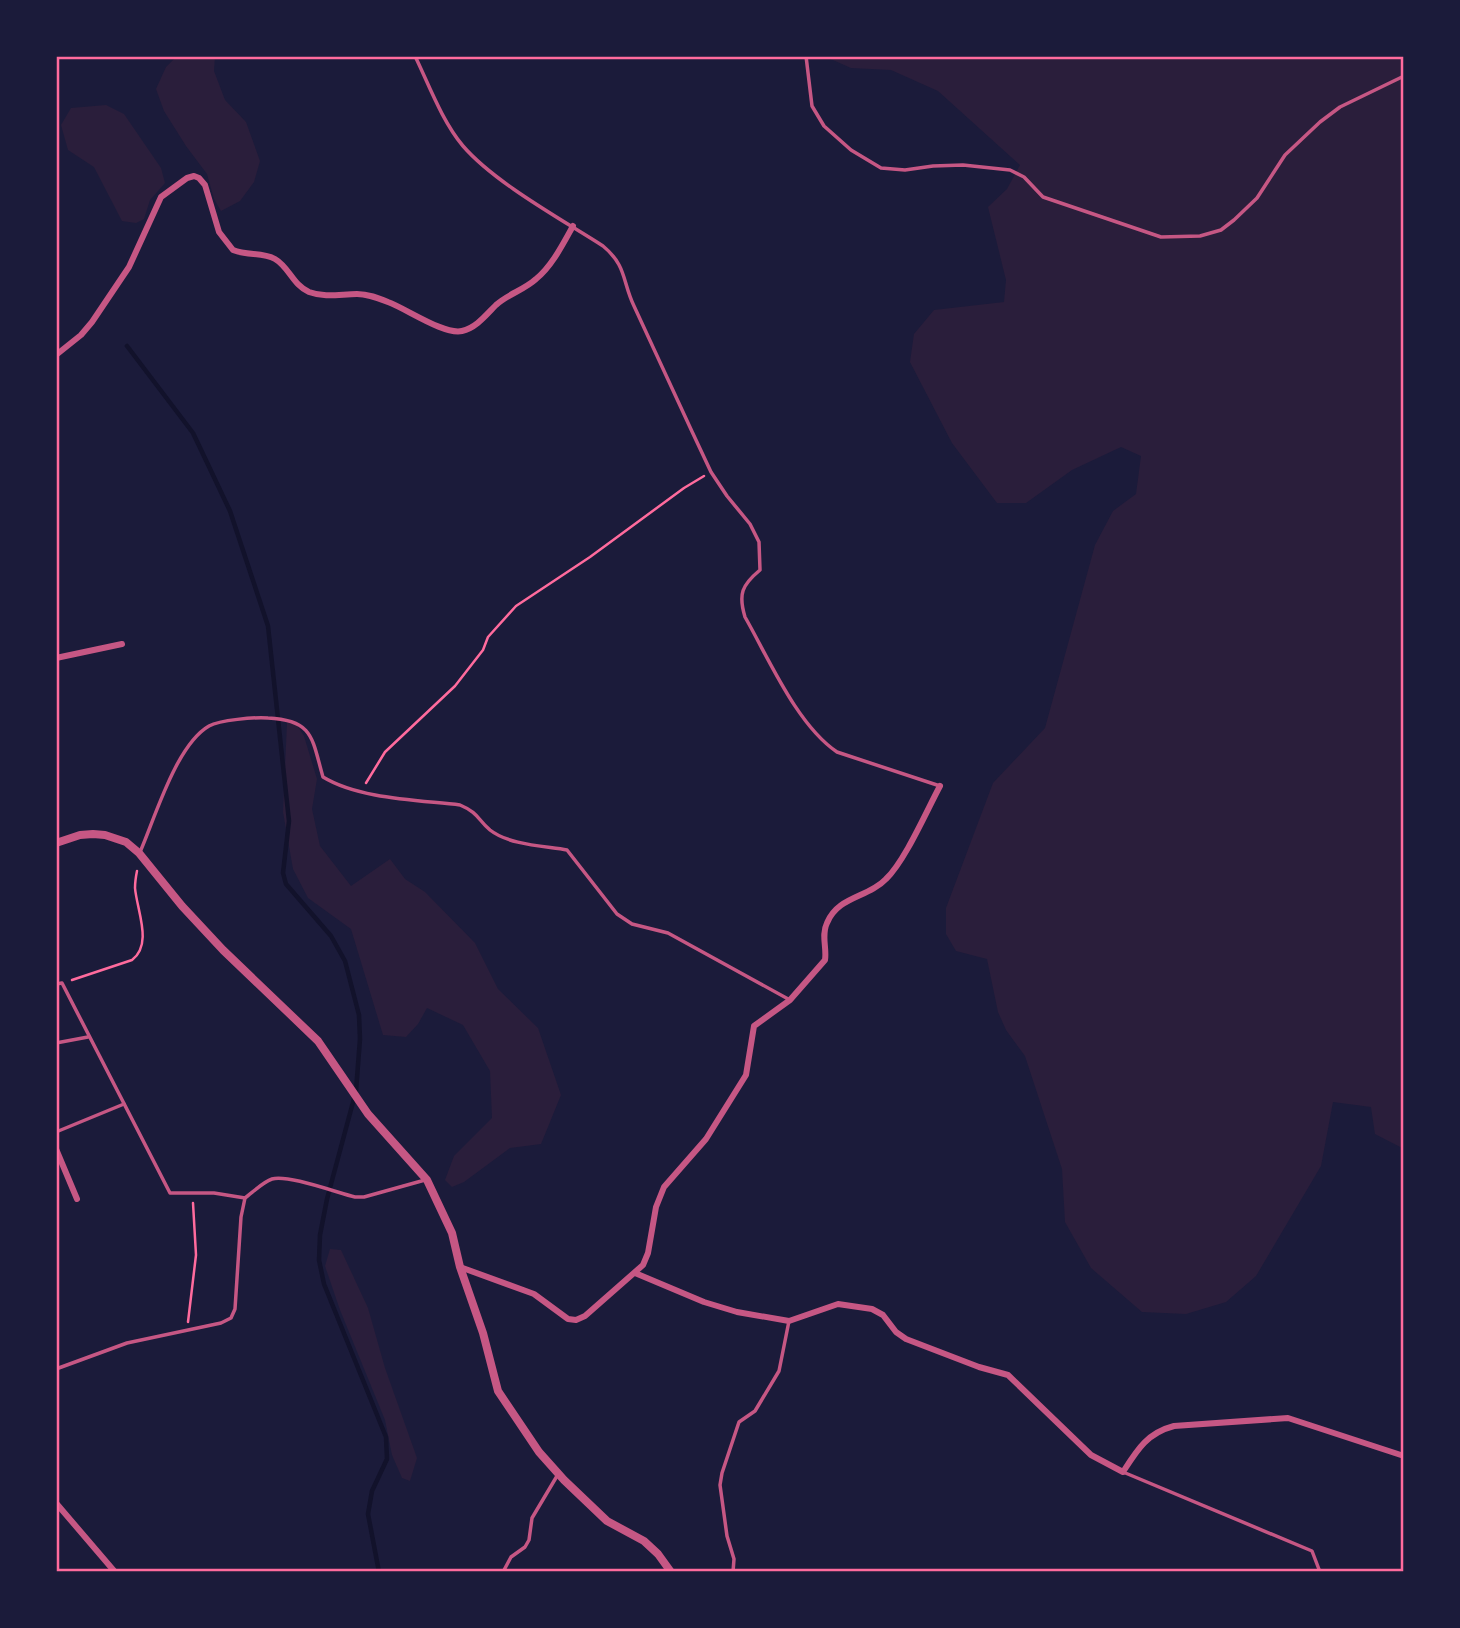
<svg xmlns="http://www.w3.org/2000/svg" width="1460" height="1628" font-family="'IBM Plex Sans',sans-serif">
	<rect width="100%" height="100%" fill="#1b1b3a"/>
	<g fill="#2a1e3b">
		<path d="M 177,56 L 215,56 L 214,71 L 225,100 L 246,122 L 260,161 L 254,182 L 240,201 L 221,211 L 214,199 L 207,174 L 186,146 L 164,111 L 156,89 L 166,67 Z"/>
		<path d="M 824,56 L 1404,56 L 1404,1149 L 1375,1134 L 1371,1107 L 1333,1102 L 1321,1166 L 1256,1276 L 1226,1302 L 1186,1314 L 1142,1312 L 1091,1268 L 1065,1222 L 1062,1169 L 1025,1056 L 1006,1030 L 998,1012 L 987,959 L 956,951 L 946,934 L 946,908 L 993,783 L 1045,728 L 1095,545 L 1113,511 L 1136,494 L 1141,456 L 1121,447 L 1072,470 L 1026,503 L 997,503 L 952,443 L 910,362 L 914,334 L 934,310 L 1004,302 L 1006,280 L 988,207 L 1007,189 L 1020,165 L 938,91 L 891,70 L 851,68 Z"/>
		<path d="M 106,105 L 124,114 L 161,168 L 165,183 L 150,200 L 144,219 L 136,223 L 122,221 L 94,167 L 68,150 L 61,125 L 71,108 Z"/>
		<path d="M 295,722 L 304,736 L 317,779 L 312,809 L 320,846 L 351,886 L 390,859 L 405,879 L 425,892 L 475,943 L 498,989 L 538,1028 L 561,1095 L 541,1144 L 510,1148 L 464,1182 L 452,1187 L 445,1180 L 454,1156 L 492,1118 L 490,1071 L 463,1025 L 427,1008 L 418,1024 L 406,1037 L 383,1035 L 351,929 L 308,898 L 293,869 L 283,812 L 287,723 Z"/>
		<path d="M 330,1249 L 341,1250 L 368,1308 L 385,1368 L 417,1458 L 410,1481 L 402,1478 L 392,1455 L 385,1420 L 340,1310 L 325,1266 Z"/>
	</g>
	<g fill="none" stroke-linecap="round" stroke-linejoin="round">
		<path stroke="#12122b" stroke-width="4.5" d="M 127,346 L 193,433 L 230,511 L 268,626 L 289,821 L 283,873 L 286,884 L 331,936 L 345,961 L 359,1015 L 360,1039 L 356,1091 L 327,1199 L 320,1235 L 319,1260 L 324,1284 L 386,1437 L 387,1459 L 372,1491 L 368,1514 L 379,1572"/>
		<g stroke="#ff6b9d" stroke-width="2.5">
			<path d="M 366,783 L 385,752 L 455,686 L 483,650 L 488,637 L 516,606 L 590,557 L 684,488 L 704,476"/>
			<path d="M 72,980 L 132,960 C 153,944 137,911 135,888 C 135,883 136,876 137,871"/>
			<path d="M 188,1322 L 196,1255 L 193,1203"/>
		</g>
		<g stroke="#c65784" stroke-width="3.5">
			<path d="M 415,56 C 429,85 442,121 463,146 C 495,183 561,219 603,246 C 627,266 622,281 634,306 C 660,362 685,417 711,472 L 727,496 L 750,524 L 759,542 L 760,570 C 742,585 738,594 745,617 C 769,659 797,725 837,752 L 940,786"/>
			<path d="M 806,56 L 812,106 L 824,126 L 851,150 L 881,168 L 905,170 L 933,166 L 963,165 L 1010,170 L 1024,177 L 1043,197 L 1161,237 L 1200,236 L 1221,230 L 1234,220 L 1257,198 L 1285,155 L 1320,122 L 1340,107 L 1404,76"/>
			<path d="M 140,852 C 155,818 176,745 209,726 C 220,720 254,717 268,718 C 314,720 312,739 323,777 C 359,799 418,800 460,805 C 479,813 477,819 490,830 C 509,845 544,846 567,850 L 617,914 L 632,924 L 668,933 L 790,1000"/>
			<path d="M 56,984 L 62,983 L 170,1193 L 214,1193 L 245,1198"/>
			<path d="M 56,1043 L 88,1037"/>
			<path d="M 56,1132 L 124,1104"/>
			<path d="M 56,1369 L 127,1343 L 221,1323 L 231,1318 L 235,1309 L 241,1217 L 245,1198 C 253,1192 263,1182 272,1179 C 287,1174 338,1193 355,1197 L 364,1197 L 425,1180"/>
			<path d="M 1123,1472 L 1312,1551 L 1320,1572"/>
			<path d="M 503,1572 L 511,1557 L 525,1547 L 529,1540 L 532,1518 L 557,1476"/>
			<path d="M 733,1572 L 734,1559 L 727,1536 L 720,1485 L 722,1473 L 739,1422 L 755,1411 L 779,1371 L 789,1321"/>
		</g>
		<g stroke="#c65784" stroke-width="6">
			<path d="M 56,355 L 81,335 L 92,322 L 129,267 L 161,197 L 187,178 L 194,176 L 199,178 L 205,185 L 219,232 L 233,250 C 247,256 263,252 275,259 C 289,267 293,285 309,292 C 325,298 341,294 357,294 C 368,294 378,298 388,302 C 407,309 444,335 462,331 C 476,328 486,315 496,305 C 508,294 524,290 536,279 C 552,266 563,244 573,226"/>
			<path d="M 56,658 L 122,644"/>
			<path d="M 56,1149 L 77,1199"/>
			<path d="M 460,1267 L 534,1294 L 568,1319 L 576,1320 L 585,1316 L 643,1265 L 648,1253 L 656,1207 L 664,1187 L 706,1139 L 746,1075 L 754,1026 L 790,1000 L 825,960 C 827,948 821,935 827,923 C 838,896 868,898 886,879 C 905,861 927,810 940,786"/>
			<path d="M 635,1273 L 704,1302 L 737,1312 L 789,1321 L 838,1304 L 872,1309 L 883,1315 L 896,1332 L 906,1339 L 979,1367 L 1008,1375 L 1091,1455 L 1123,1472 C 1137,1450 1147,1433 1174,1426 L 1288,1418 L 1404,1456"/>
			<path d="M 56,1503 L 115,1572"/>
		</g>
		<path stroke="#c65784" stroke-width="8" d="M 56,843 L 80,835 L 93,834 L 105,835 L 126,842 L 139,853 L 182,906 L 223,950 L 318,1041 L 368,1114 L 427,1180 L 452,1233 L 460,1267 L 483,1333 L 498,1391 L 539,1452 L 564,1480 L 607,1521 L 644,1541 L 658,1554 L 671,1572"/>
	</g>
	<rect width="1460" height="1628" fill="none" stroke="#1b1b3a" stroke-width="116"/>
	<rect x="58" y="58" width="1344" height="1512" fill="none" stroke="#ff6b9d" stroke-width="2.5"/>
</svg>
